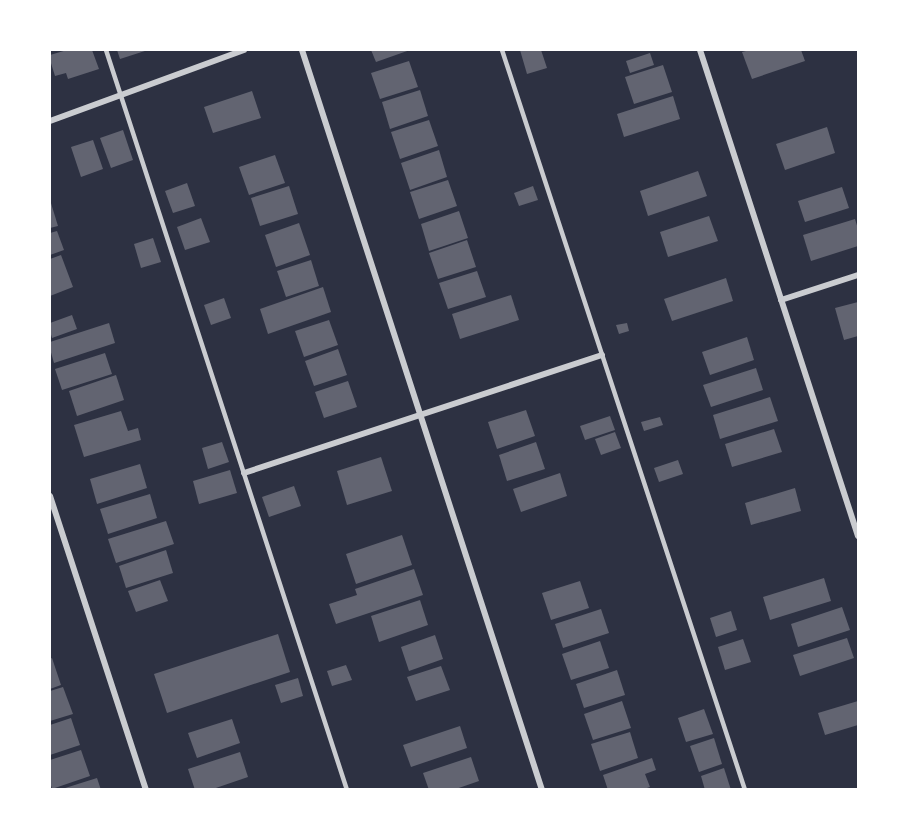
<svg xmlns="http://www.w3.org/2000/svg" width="908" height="839" font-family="'Archivo Narrow',sans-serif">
	<rect width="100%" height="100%" fill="#2d3142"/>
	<g fill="#626471">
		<path d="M 67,50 L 92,50 L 99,69 L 68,79 L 66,73 L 55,76 L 50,60 L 50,55 Z"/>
		<path d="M 117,50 L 148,50 L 120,59 Z"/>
		<path d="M 371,50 L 410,50 L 376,62 Z"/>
		<path d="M 520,50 L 541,50 L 547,68 L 527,74 Z"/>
		<path d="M 750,50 L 801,50 L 805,61 L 752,79 L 742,52 Z"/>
		<path d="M 650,53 L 654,65 L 630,73 L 626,61 Z"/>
		<path d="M 409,61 L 418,87 L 380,99 L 371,73 Z"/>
		<path d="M 663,65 L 672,92 L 634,104 L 625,77 Z"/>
		<path d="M 420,90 L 428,116 L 390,129 L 382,102 Z"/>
		<path d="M 252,91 L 261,118 L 213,133 L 204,107 Z"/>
		<path d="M 673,96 L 680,119 L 624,137 L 617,114 Z"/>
		<path d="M 429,120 L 438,146 L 400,159 L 391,132 Z"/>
		<path d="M 827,127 L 835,153 L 785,170 L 776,144 Z"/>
		<path d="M 123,130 L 133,160 L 111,168 L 100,138 Z"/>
		<path d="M 93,140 L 103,169 L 81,177 L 71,147 Z"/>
		<path d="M 439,150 L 447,177 L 410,190 L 401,163 Z"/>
		<path d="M 275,155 L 285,183 L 249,195 L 239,167 Z"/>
		<path d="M 698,171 L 707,196 L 648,216 L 640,191 Z"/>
		<path d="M 448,180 L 457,206 L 419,219 L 410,192 Z"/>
		<path d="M 187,183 L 195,206 L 173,213 L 165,191 Z"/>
		<path d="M 289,186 L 298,214 L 260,226 L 251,198 Z"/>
		<path d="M 533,186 L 538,200 L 519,206 L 514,193 Z"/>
		<path d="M 842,187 L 849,208 L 805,222 L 798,201 Z"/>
		<path d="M 50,200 L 58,226 L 50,228 Z"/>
		<path d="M 459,211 L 468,238 L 429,251 L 421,224 Z"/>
		<path d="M 709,216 L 718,241 L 668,257 L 660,232 Z"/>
		<path d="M 201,218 L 210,242 L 185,250 L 177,227 Z"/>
		<path d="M 855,219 L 858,229 L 858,246 L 811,261 L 803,235 Z"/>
		<path d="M 299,223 L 310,255 L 276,267 L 265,235 Z"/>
		<path d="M 57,231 L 64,250 L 50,255 L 50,233 Z"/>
		<path d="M 153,238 L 161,262 L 141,268 L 134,244 Z"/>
		<path d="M 467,240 L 476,267 L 438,279 L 429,253 Z"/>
		<path d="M 61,255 L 73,287 L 50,296 L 50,259 Z"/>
		<path d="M 311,260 L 319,286 L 286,297 L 277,271 Z"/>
		<path d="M 477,271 L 486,297 L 448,309 L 439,283 Z"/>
		<path d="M 726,278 L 733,301 L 672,321 L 664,299 Z"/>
		<path d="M 323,287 L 331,312 L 268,334 L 260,309 Z"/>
		<path d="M 511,295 L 519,320 L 460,339 L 452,314 Z"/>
		<path d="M 224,298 L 231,318 L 211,325 L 204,305 Z"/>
		<path d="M 858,302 L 858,336 L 844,340 L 835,308 Z"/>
		<path d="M 72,315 L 77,329 L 52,338 L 50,331 L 50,323 Z"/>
		<path d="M 329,320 L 338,345 L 304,357 L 295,331 Z"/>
		<path d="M 109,323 L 115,343 L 54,363 L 50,349 L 50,342 Z"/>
		<path d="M 627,323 L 629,331 L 619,334 L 616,325 Z"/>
		<path d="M 747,337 L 754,360 L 710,375 L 702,352 Z"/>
		<path d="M 338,349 L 347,375 L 314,386 L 305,361 Z"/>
		<path d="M 105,353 L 112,374 L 62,390 L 55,369 Z"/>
		<path d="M 756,368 L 763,390 L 711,407 L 703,385 Z"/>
		<path d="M 116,375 L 124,400 L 77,416 L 69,391 Z"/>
		<path d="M 348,381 L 357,407 L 324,418 L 315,392 Z"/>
		<path d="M 770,397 L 778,421 L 720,439 L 713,415 Z"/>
		<path d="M 526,410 L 535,436 L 497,449 L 488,422 Z"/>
		<path d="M 121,411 L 128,431 L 138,428 L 141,440 L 84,457 L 74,425 Z"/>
		<path d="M 610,416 L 615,430 L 585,440 L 580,426 Z"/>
		<path d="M 660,417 L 663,425 L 644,431 L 641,422 Z"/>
		<path d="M 774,429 L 782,452 L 732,467 L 725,444 Z"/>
		<path d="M 615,432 L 621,448 L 601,455 L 595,439 Z"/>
		<path d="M 222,442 L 229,462 L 208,469 L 202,448 Z"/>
		<path d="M 536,442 L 545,469 L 507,481 L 499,455 Z"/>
		<path d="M 381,457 L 392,491 L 347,505 L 337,471 Z"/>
		<path d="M 678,460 L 683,474 L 659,482 L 654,468 Z"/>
		<path d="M 140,464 L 147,488 L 97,504 L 90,479 Z"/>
		<path d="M 230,470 L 237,493 L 199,504 L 193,481 Z"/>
		<path d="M 560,473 L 567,496 L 521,512 L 513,489 Z"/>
		<path d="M 294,486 L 301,506 L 269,517 L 262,497 Z"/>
		<path d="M 795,488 L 801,511 L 751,525 L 745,503 Z"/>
		<path d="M 150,494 L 157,518 L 108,534 L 100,509 Z"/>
		<path d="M 166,521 L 174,544 L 116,563 L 108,539 Z"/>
		<path d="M 402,535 L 412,565 L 356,584 L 346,554 Z"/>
		<path d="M 166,550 L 173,573 L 126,588 L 119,566 Z"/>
		<path d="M 414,569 L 423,595 L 336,624 L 329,604 L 357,595 L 355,589 Z"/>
		<path d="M 824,578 L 831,601 L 770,620 L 763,597 Z"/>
		<path d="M 160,580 L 168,601 L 136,612 L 128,591 Z"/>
		<path d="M 580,581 L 589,608 L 551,620 L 542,593 Z"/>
		<path d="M 420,600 L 428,625 L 379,642 L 371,616 Z"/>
		<path d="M 842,607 L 850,630 L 798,647 L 791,624 Z"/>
		<path d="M 601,609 L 609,633 L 563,648 L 555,624 Z"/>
		<path d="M 731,611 L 737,630 L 716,637 L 710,618 Z"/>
		<path d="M 278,634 L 290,672 L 167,713 L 154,674 Z"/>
		<path d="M 435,635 L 443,659 L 409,671 L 401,647 Z"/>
		<path d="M 847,638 L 854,658 L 800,676 L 793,655 Z"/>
		<path d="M 743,639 L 751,662 L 725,670 L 718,647 Z"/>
		<path d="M 600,641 L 609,668 L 571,680 L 562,654 Z"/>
		<path d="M 52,658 L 61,685 L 50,689 L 50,659 Z"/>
		<path d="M 346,665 L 352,680 L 332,686 L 327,671 Z"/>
		<path d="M 441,666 L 450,690 L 416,701 L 407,677 Z"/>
		<path d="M 617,670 L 625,695 L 584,708 L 576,684 Z"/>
		<path d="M 298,678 L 303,696 L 281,703 L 275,685 Z"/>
		<path d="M 63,687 L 73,714 L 50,721 L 50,691 Z"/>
		<path d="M 622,701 L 631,728 L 593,740 L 584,714 Z"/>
		<path d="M 858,701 L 858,725 L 825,735 L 818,713 Z"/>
		<path d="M 704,709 L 713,734 L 686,742 L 678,718 Z"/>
		<path d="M 71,718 L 80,745 L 50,755 L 50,725 Z"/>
		<path d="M 232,719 L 240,743 L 197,758 L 188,733 Z"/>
		<path d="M 460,726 L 467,748 L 411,767 L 403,745 Z"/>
		<path d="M 630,732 L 638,758 L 600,771 L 591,744 Z"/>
		<path d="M 714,738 L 722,764 L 699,772 L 690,746 Z"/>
		<path d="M 81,750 L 90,776 L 52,789 L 50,782 L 50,760 Z"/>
		<path d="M 240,752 L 248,777 L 210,790 L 195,790 L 188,769 Z"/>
		<path d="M 471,757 L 479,781 L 453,790 L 429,790 L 423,773 Z"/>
		<path d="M 652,758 L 656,770 L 645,774 L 650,787 L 641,790 L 608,790 L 603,775 Z"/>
		<path d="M 724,768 L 731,790 L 705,790 L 701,776 Z"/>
		<path d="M 97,778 L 101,790 L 63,790 L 62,789 Z"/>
	</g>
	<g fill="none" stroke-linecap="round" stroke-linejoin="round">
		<g stroke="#caccd0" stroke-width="4.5">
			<path d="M 106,50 L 347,790"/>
			<path d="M 502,50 L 745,790"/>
		</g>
		<g stroke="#caccd0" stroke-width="6">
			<path d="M 302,50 L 542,790"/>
			<path d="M 700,50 L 858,536"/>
			<path d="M 50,121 L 244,50"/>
			<path d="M 781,300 L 858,275"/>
			<path d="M 244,473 L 602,355"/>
			<path d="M 50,496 L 146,790"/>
		</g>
	</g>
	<rect width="908" height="839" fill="none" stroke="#ffffff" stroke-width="102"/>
</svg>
